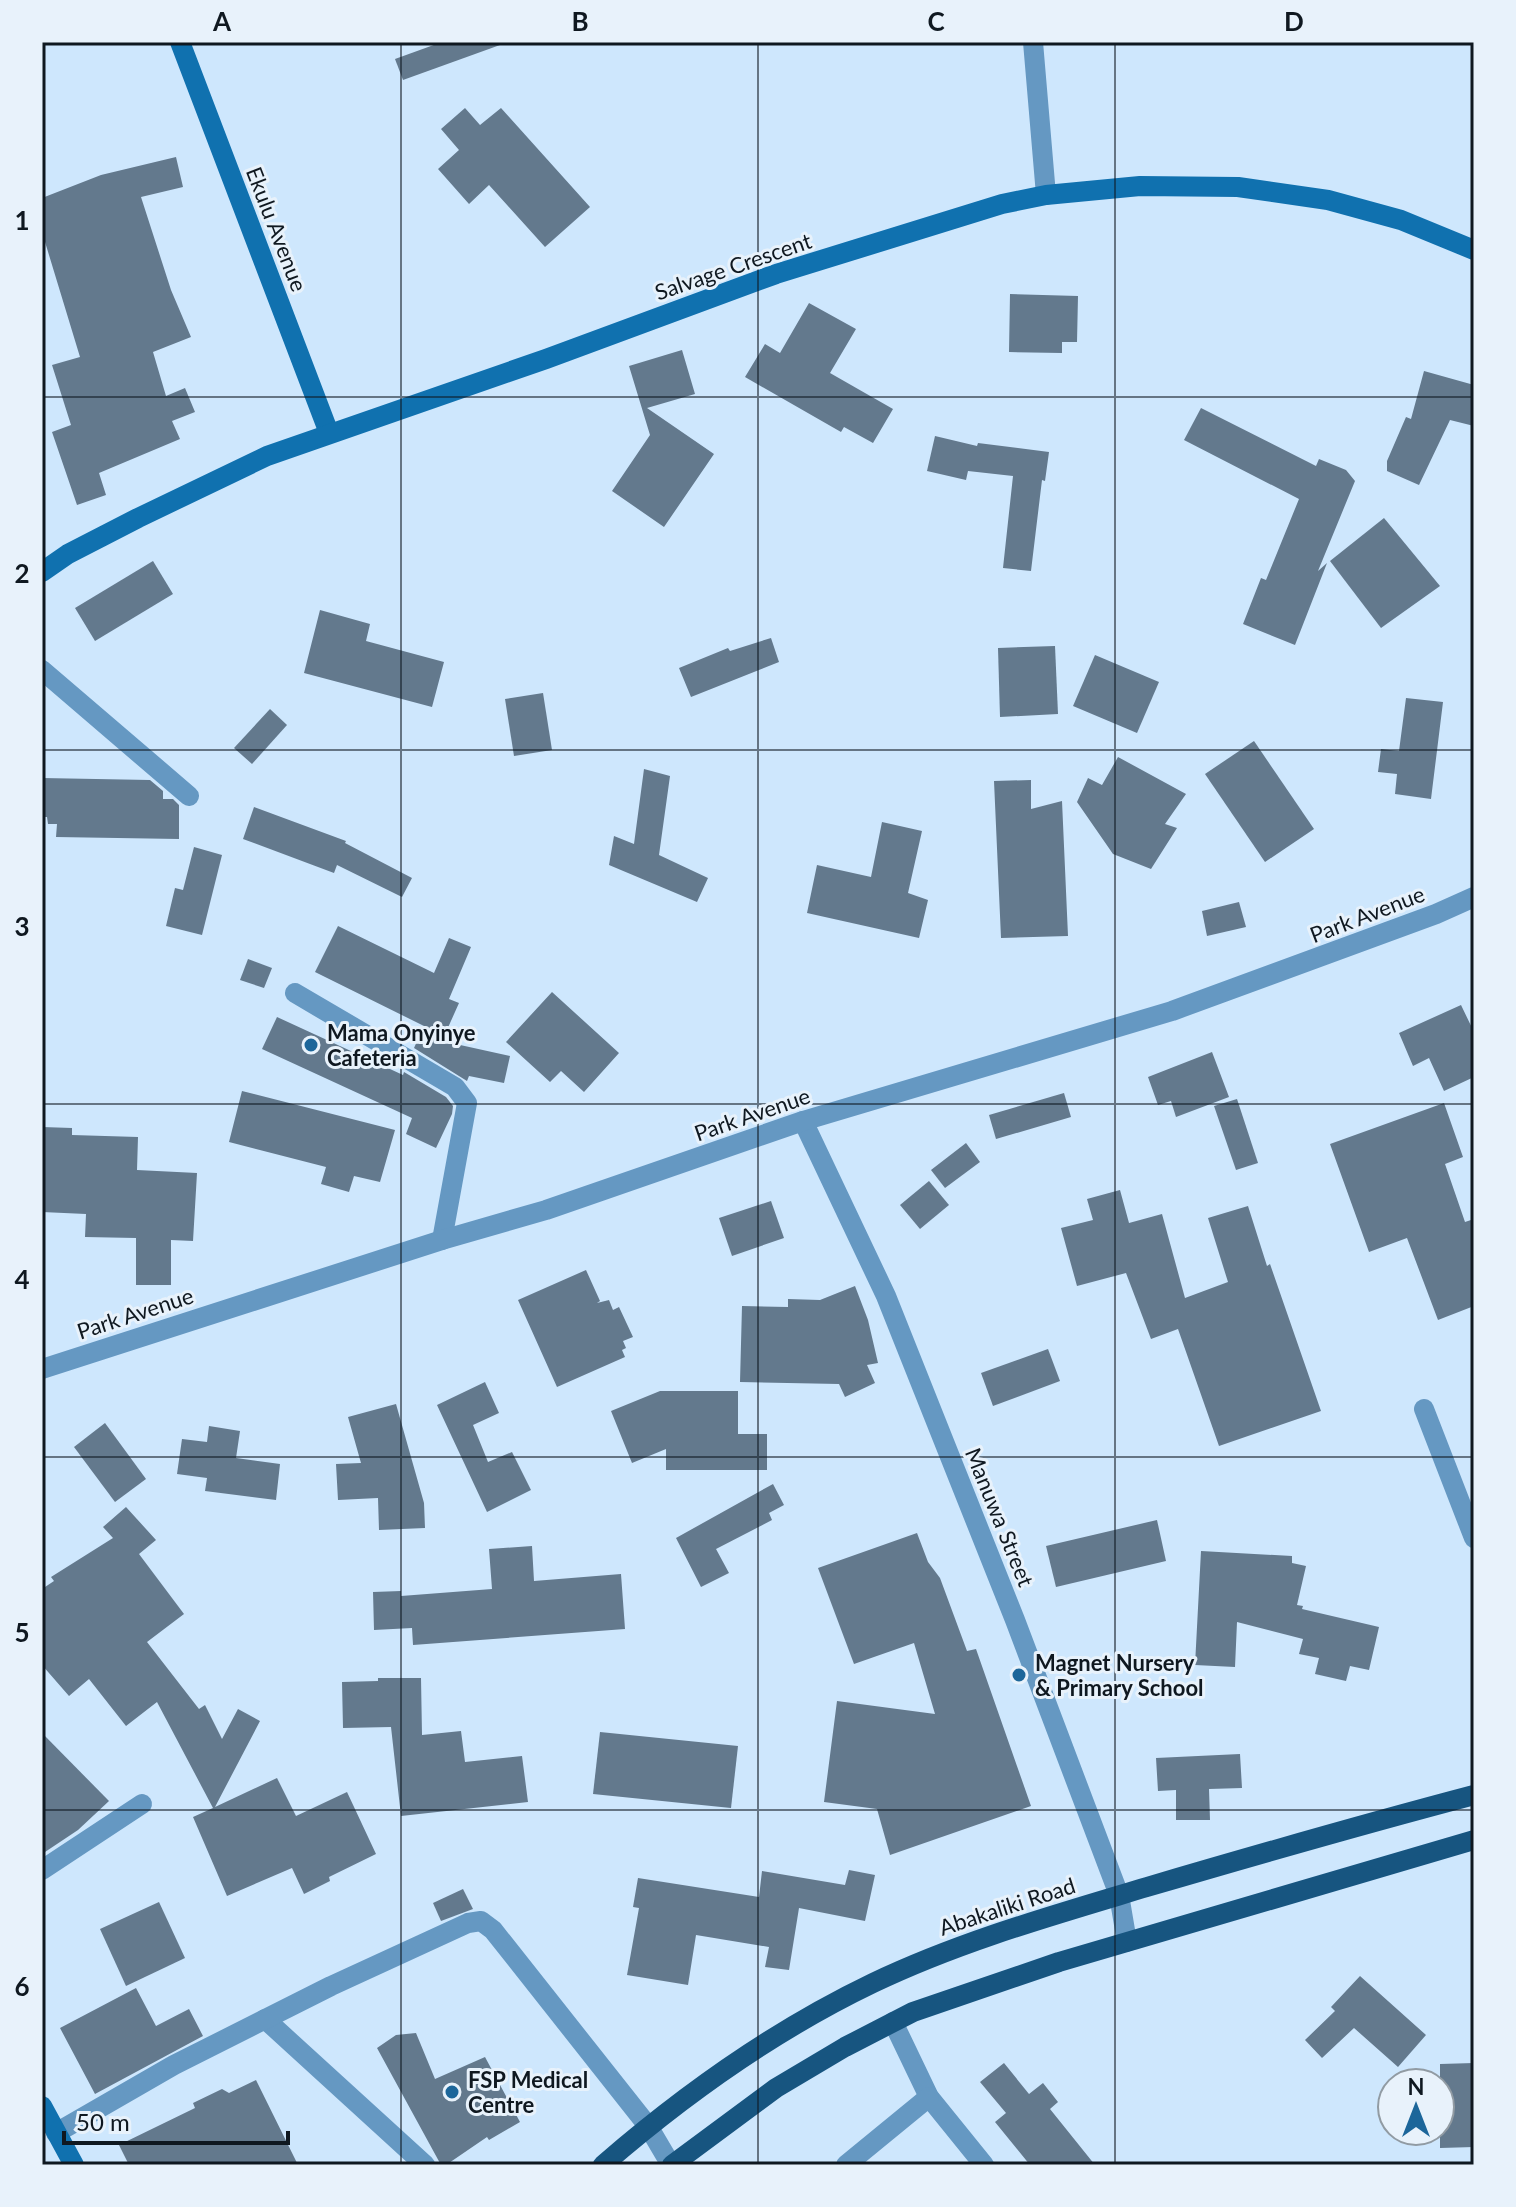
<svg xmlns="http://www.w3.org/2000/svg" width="1516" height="2207" font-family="Lato,sans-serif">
	<rect width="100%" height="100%" fill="#cee7fd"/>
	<g fill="#63798d">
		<path d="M 442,42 L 499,42 L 500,45 L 403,80 L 395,59 Z"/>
		<path d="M 465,108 L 480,125 L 501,108 L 590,207 L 545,247 L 489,185 L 469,204 L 438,169 L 459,150 L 441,129 Z"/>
		<path d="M 176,157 L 183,187 L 141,197 L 171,290 L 191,337 L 153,352 L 166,396 L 185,388 L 195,412 L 172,421 L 180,439 L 99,473 L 106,495 L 77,505 L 52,432 L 71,425 L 52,365 L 80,357 L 42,232 L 42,198 L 101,175 Z"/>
		<path d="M 1010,294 L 1078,296 L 1077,342 L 1062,342 L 1062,353 L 1009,352 Z"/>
		<path d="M 809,303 L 856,329 L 830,373 L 893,409 L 873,443 L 844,427 L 841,432 L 745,377 L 765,344 L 780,353 Z"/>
		<path d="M 682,350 L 695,394 L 647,408 L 714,454 L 664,527 L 612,491 L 650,435 L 629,366 Z"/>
		<path d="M 1424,371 L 1474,385 L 1474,426 L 1450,420 L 1419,485 L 1387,471 L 1387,461 L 1406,417 L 1411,419 Z"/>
		<path d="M 1201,408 L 1316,466 L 1319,459 L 1346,470 L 1355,481 L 1318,571 L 1327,563 L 1295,645 L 1243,624 L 1261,578 L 1266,580 L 1299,499 L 1184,440 Z"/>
		<path d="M 935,436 L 977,446 L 978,443 L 1049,452 L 1045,481 L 1042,480 L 1031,571 L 1003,568 L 1013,476 L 968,471 L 966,480 L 927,471 Z"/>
		<path d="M 1384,518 L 1440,586 L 1381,628 L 1330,561 Z"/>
		<path d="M 153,561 L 173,594 L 95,641 L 75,608 Z"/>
		<path d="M 320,610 L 370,624 L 366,641 L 444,662 L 432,707 L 304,673 Z"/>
		<path d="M 771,638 L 779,662 L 691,697 L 679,668 L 728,648 L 730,651 Z"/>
		<path d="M 1055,646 L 1058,714 L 1000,717 L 998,648 Z"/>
		<path d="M 1095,655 L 1159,682 L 1137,733 L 1073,706 Z"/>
		<path d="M 543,693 L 552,750 L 514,756 L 505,699 Z"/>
		<path d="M 1406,698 L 1443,702 L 1431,799 L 1395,794 L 1397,774 L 1378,772 L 1381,749 L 1399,751 Z"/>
		<path d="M 270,709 L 287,725 L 252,764 L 234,748 Z"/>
		<path d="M 1254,741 L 1314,829 L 1265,862 L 1205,774 Z"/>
		<path d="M 1118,757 L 1186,794 L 1165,824 L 1177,828 L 1151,869 L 1113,854 L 1077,802 L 1088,778 L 1102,785 Z"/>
		<path d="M 644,769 L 670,776 L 659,855 L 708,878 L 697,902 L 609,865 L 614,836 L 634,844 Z"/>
		<path d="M 42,778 L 150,780 L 163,791 L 163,799 L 173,799 L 179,805 L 179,839 L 56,837 L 57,824 L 48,824 L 47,817 L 42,817 Z"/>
		<path d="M 1031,780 L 1031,809 L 1062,801 L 1068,936 L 1001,938 L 994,781 Z"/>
		<path d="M 254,807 L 346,841 L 345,843 L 412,878 L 402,897 L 337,865 L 334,873 L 243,839 Z"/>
		<path d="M 882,822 L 922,831 L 908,893 L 928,900 L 919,938 L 807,913 L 817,865 L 871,877 Z"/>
		<path d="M 194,847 L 222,855 L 202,935 L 166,926 L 175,888 L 183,890 Z"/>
		<path d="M 1239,902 L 1246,927 L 1207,936 L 1202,911 Z"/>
		<path d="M 338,926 L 434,973 L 449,938 L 471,947 L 449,999 L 459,1003 L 442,1041 L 510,1056 L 504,1083 L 469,1076 L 467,1081 L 414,1048 L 424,1026 L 315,972 Z"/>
		<path d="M 248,959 L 272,968 L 264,988 L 240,980 Z"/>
		<path d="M 552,992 L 619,1053 L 584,1092 L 561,1071 L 550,1082 L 506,1042 Z"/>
		<path d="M 1461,1005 L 1474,1032 L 1474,1077 L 1444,1091 L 1429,1058 L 1413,1066 L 1399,1033 Z"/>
		<path d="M 277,1017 L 403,1075 L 404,1072 L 446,1097 L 453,1106 L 452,1114 L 436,1148 L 406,1134 L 412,1118 L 262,1049 Z"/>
		<path d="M 1212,1052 L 1229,1097 L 1176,1117 L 1171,1101 L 1158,1105 L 1148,1077 Z"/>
		<path d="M 242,1091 L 395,1130 L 380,1182 L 354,1176 L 349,1192 L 321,1184 L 326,1167 L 229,1142 Z"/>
		<path d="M 1064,1093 L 1071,1117 L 996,1139 L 989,1115 Z"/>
		<path d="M 1237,1099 L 1258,1163 L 1236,1170 L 1214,1106 Z"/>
		<path d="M 1444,1103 L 1463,1157 L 1445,1164 L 1465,1222 L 1474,1219 L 1474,1306 L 1438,1320 L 1407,1238 L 1369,1252 L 1330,1144 Z"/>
		<path d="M 42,1127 L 72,1128 L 72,1135 L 138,1137 L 137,1170 L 197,1173 L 193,1241 L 171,1240 L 171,1285 L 136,1285 L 136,1238 L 85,1237 L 86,1214 L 42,1212 Z"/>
		<path d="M 966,1143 L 980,1162 L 945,1188 L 931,1170 Z"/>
		<path d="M 929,1181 L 949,1205 L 920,1229 L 900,1205 Z"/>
		<path d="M 1120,1190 L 1129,1223 L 1162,1214 L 1185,1298 L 1228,1282 L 1208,1218 L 1248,1206 L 1267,1266 L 1270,1264 L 1321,1411 L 1219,1446 L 1178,1329 L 1151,1339 L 1126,1273 L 1077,1286 L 1061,1228 L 1093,1220 L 1087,1199 Z"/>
		<path d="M 771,1201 L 784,1238 L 732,1256 L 719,1218 Z"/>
		<path d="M 586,1270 L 600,1301 L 597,1303 L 609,1300 L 613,1310 L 619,1307 L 633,1337 L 623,1341 L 626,1348 L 622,1350 L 625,1357 L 557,1387 L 518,1300 Z"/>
		<path d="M 855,1286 L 868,1320 L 878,1363 L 867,1365 L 875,1383 L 845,1397 L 839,1384 L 740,1382 L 742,1306 L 788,1307 L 788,1299 L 820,1300 Z"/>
		<path d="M 1048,1349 L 1060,1381 L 993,1406 L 981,1373 Z"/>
		<path d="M 485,1382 L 499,1413 L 473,1425 L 488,1462 L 512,1452 L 531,1490 L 487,1512 L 437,1405 Z"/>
		<path d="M 660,1391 L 738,1391 L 738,1434 L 767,1434 L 767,1470 L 666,1470 L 666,1449 L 632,1463 L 611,1411 Z"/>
		<path d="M 396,1404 L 424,1503 L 425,1528 L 379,1530 L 378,1498 L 338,1500 L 336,1464 L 361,1463 L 348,1417 Z"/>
		<path d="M 105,1423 L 146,1479 L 115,1502 L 74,1447 Z"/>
		<path d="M 209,1426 L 240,1431 L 236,1458 L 280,1464 L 276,1500 L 205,1491 L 207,1478 L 177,1474 L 182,1439 L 207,1442 Z"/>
		<path d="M 773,1484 L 784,1505 L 769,1513 L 772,1520 L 716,1549 L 729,1573 L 701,1587 L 676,1538 Z"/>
		<path d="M 126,1507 L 156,1540 L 139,1554 L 184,1614 L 147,1642 L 199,1709 L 205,1705 L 222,1739 L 238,1709 L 260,1721 L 215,1807 L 277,1778 L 296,1816 L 347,1792 L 376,1854 L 329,1877 L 330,1881 L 304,1894 L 292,1868 L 227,1896 L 193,1817 L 213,1808 L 157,1702 L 126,1726 L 89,1679 L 69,1696 L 42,1665 L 42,1589 L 54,1581 L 51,1577 L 113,1538 L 103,1527 Z"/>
		<path d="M 1157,1520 L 1166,1561 L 1056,1587 L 1046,1546 Z"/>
		<path d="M 917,1533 L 928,1562 L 940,1578 L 967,1651 L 976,1649 L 1031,1806 L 890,1855 L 877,1809 L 824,1802 L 837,1701 L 935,1714 L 914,1643 L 854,1664 L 818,1568 Z"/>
		<path d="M 532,1546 L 534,1581 L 621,1574 L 625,1629 L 413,1645 L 412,1628 L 374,1630 L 373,1592 L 401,1591 L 401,1596 L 492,1589 L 489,1549 Z"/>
		<path d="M 1201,1551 L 1292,1556 L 1292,1563 L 1306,1566 L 1297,1605 L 1303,1606 L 1302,1609 L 1379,1627 L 1369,1670 L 1350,1666 L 1346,1681 L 1315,1674 L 1319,1658 L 1299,1654 L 1303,1639 L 1237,1622 L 1235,1667 L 1195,1665 Z"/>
		<path d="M 378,1678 L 421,1678 L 422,1735 L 461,1731 L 465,1762 L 522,1756 L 528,1802 L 401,1816 L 391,1727 L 343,1728 L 342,1682 L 378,1681 Z"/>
		<path d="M 600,1732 L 738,1746 L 731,1808 L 593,1794 Z"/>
		<path d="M 42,1733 L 109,1801 L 78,1830 L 42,1854 Z"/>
		<path d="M 1240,1754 L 1242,1788 L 1209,1789 L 1210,1820 L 1176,1820 L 1176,1790 L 1158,1791 L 1156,1758 Z"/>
		<path d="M 849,1870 L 875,1875 L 865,1921 L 799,1908 L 789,1970 L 765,1967 L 769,1947 L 696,1935 L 688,1985 L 627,1975 L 639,1908 L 633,1907 L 638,1878 L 759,1897 L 762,1871 L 845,1885 Z"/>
		<path d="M 463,1889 L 473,1909 L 441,1921 L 433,1903 Z"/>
		<path d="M 159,1902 L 185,1958 L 126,1986 L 100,1929 Z"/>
		<path d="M 1360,1976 L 1426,2035 L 1398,2067 L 1354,2028 L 1322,2058 L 1305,2040 L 1335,2011 L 1331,2007 Z"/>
		<path d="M 136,1988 L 156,2026 L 189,2009 L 203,2036 L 95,2094 L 60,2028 Z"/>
		<path d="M 416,2033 L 435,2079 L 485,2057 L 520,2122 L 489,2140 L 487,2137 L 446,2165 L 441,2165 L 377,2048 L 396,2035 Z"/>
		<path d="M 1004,2063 L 1029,2094 L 1043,2083 L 1058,2102 L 1050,2109 L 1095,2165 L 1030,2165 L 995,2122 L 1006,2113 L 980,2082 Z"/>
		<path d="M 1474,2063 L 1474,2147 L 1440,2148 L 1440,2064 Z"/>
		<path d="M 256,2080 L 298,2165 L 129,2165 L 119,2145 L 195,2108 L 193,2103 L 222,2089 L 229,2093 Z"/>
	</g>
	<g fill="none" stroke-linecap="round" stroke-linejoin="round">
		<g stroke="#6598c2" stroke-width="20">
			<path d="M 1033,42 L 1046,195"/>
			<path d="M 42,670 L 189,796"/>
			<path d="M 295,993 L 455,1087 L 467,1103 L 442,1240"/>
			<path d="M 803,1121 L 886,1296 L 1015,1620 L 1119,1895 L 1127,1942"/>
			<path d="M 1424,1409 L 1474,1538"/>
			<path d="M 42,1870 L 142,1804"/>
			<path d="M 265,2019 L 425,2165"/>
			<path d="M 893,2022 L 929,2097 L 984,2165"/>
			<path d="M 56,2133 L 174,2065 L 331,1986 L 468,1923 L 481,1921 L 493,1930 L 648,2126 L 671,2165"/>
			<path d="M 846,2165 L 929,2097"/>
		</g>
		<path stroke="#6598c2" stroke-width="20" d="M 42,1369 L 442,1240 L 546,1210 L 803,1121 L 1172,1011 L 1436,914 L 1474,897"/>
		<g stroke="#1071af" stroke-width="20">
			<path d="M 180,42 L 329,433"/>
			<path d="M 42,572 L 68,554 L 138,518 L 267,456 L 546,359 L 776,274 L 1002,204 L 1046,195 L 1140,186 L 1238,187 L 1328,200 L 1401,220 L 1474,250"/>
			<path d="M 42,2106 L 74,2165"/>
		</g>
		<g stroke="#175580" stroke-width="20">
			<path d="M 603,2165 C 685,2094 775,2030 873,1983 C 961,1941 1054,1915 1147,1887 C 1256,1855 1364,1824 1474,1795"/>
			<path d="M 672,2165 L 776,2088 L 845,2047 L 913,2012 L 1059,1962 L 1474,1840"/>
		</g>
	</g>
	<path fill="none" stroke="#0f1820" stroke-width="2" stroke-opacity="0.55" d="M 401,42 L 401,2165M 758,42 L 758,2165M 1115,42 L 1115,2165M 42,397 L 1474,397M 42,750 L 1474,750M 42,1104 L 1474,1104M 42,1457 L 1474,1457M 42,1810 L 1474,1810"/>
	<g fill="#1c669a" stroke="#e8f2fb" stroke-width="3">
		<circle cx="311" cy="1045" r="8"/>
		<circle cx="1019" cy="1675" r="8"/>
		<circle cx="452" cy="2092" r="8"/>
	</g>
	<g text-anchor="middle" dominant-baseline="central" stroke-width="6" stroke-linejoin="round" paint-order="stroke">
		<g font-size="22" fill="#0f1820" stroke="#e8f2fb">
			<text transform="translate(277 229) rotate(69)">Ekulu Avenue</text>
			<text transform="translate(733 266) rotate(-19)">Salvage Crescent</text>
			<text transform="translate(1367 914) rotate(-21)">Park Avenue</text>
			<text transform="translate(752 1114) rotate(-19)">Park Avenue</text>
			<text transform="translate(135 1313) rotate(-18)">Park Avenue</text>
			<text transform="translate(1000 1517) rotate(68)">Manuwa Street</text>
			<text transform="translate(1007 1906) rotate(-18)">Abakaliki Road</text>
		</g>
		<g font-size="22" font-weight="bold" fill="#0f1820" stroke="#e8f2fb" text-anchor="start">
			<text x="327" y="1032">Mama Onyinye<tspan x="327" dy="25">Cafeteria</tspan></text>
			<text x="1035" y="1662">Magnet Nursery<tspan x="1035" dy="25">&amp; Primary School</tspan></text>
			<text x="468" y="2079">FSP Medical<tspan x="468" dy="25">Centre</tspan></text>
		</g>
	</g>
	<rect width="1516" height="2207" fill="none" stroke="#e8f2fb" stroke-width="88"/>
	<g transform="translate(1416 2107)"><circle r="38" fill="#e8f2fb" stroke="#919ba3" stroke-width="2"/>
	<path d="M0-6L14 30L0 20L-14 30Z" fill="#1c669a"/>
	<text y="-12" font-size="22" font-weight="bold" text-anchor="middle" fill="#0f1820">N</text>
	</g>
	<path d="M64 2131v12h224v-12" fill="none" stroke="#0f1820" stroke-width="4"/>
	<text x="76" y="2131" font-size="24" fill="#0f1820" stroke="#e8f2fb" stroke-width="6" paint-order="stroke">50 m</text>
	<rect x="44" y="44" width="1428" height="2119" fill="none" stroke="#0f1820" stroke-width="3"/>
	<g font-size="26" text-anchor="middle" font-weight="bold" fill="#0f1820">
		<text x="222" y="31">A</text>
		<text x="580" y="31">B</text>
		<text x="936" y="31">C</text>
		<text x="1294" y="31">D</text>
		<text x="22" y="230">1</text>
		<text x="22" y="583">2</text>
		<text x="22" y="936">3</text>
		<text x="22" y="1289">4</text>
		<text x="22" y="1642">5</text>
		<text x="22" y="1996">6</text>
	</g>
</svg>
